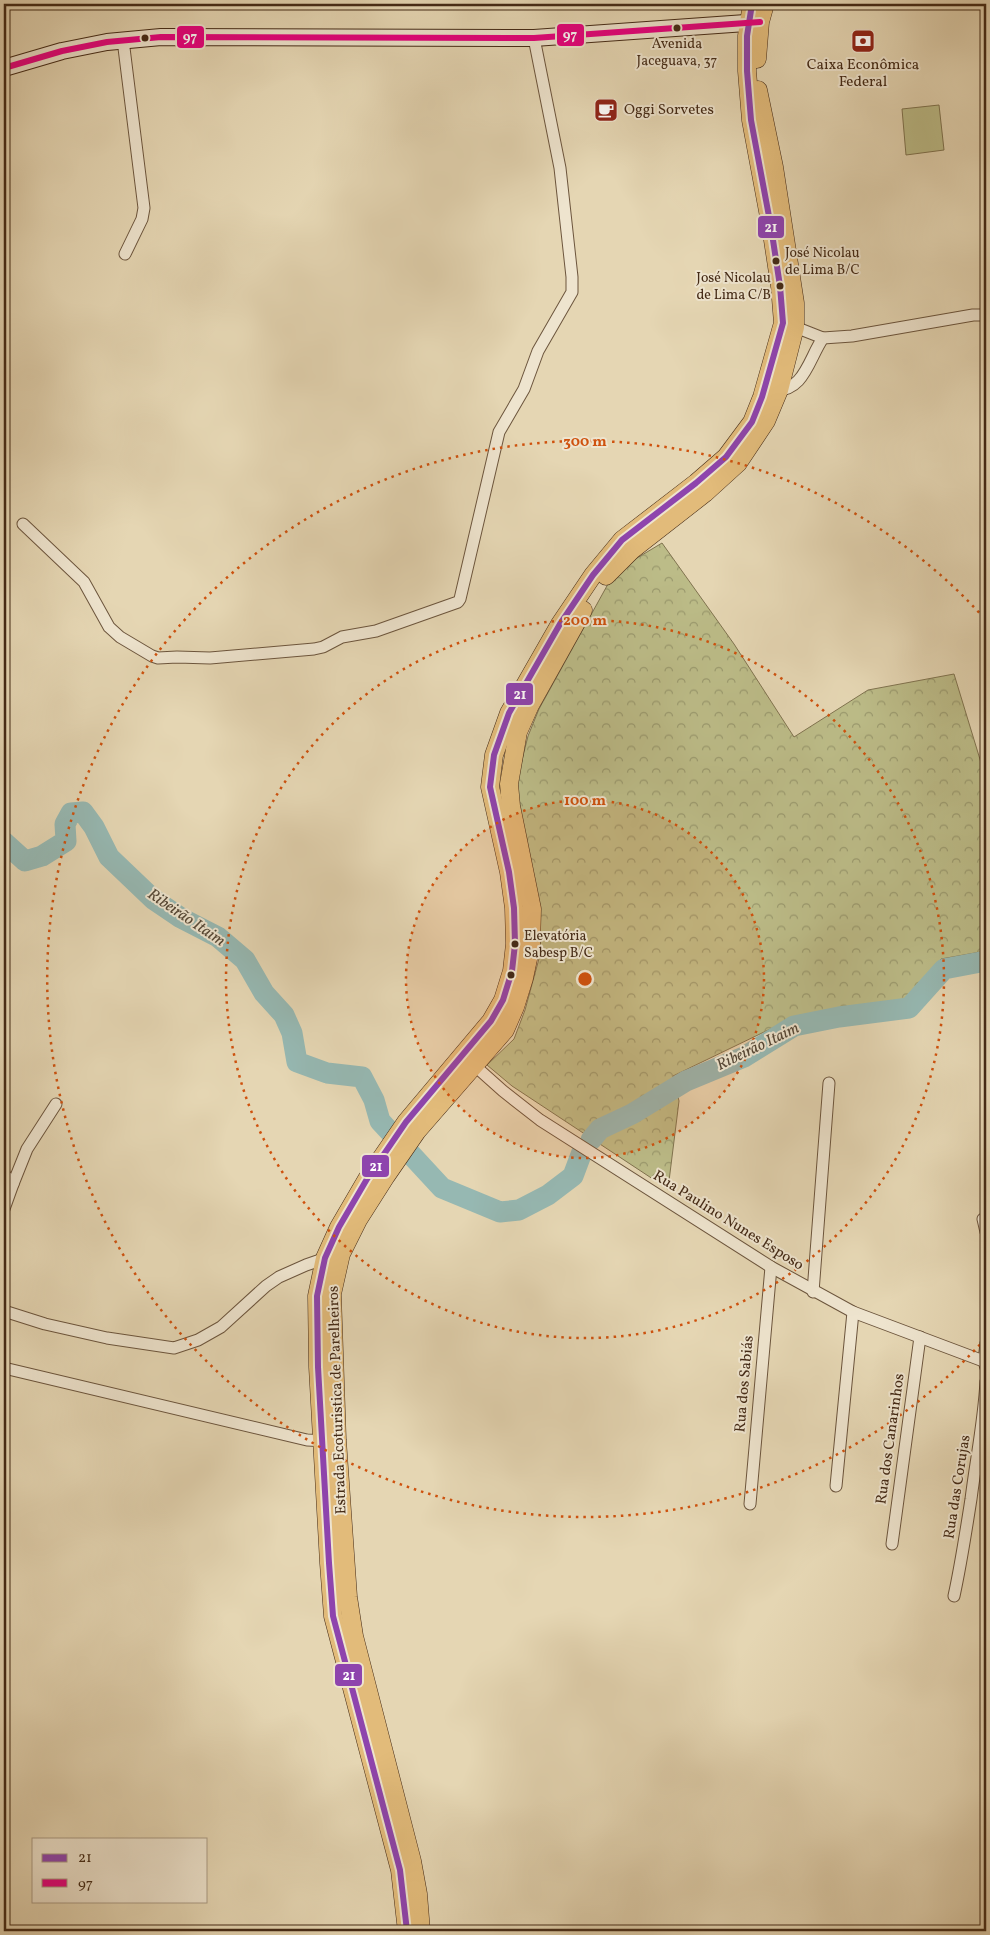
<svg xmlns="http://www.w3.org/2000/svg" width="990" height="1935" font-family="Vollkorn,serif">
	<defs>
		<pattern id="forest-crowns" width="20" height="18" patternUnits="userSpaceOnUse" patternTransform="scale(1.25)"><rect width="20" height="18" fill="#bcbc88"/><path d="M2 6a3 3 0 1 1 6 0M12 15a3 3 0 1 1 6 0" fill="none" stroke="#9a996e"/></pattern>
	</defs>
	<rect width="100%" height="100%" fill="#e5d6b3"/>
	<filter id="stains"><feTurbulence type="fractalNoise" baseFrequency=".004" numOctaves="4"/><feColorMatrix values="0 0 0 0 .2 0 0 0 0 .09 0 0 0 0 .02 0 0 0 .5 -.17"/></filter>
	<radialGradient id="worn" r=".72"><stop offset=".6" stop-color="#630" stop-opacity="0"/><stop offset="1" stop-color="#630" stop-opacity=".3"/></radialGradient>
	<path fill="url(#forest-crowns)" stroke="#80734f" d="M 662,543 L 734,644 L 794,737 L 868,690 L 954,674 L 986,779 L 986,951 L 941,959 L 906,1000 L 791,1019 L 673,1076 L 679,1101 L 668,1189 L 512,1086 L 487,1065 L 514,1039 L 525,1010 L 540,955 L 539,904 L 515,788 L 528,736 L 539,709 L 608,584 L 637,558 Z"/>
	<path fill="#bcbc88" stroke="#80734f" d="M 939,105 L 944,150 L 906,155 L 902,109 Z"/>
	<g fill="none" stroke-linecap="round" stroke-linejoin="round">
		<g stroke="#96b8b2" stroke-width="21">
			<path d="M 4,842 L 25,861 L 42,856 L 66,841 L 65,824 L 71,813 L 83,812 L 94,827 L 109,857 L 153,899 L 181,918 L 218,937 L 245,960 L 264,993 L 284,1015 L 292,1033 L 297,1062 L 327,1073 L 362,1077 L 374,1100 L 380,1121 L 442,1188 L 500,1212 L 519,1210 L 548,1195 L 573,1176 L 582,1152"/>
			<path d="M 591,1140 L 600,1129 L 632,1114 L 686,1081 L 744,1057 L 794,1026 L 839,1017 L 909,1008 L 944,969 L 986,961"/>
		</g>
		<g stroke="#6c553d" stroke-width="13">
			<g id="minor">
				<path d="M 123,40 L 144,208 L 142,219 L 125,254"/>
				<path d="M 790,325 L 823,338 L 852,336 L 973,315 L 986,315"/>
				<path d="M 773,390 C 804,393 809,358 823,338"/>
				<path d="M 23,524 L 84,582 L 109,627 L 120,637 L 152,656 L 158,658 L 177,657 L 210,658 L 314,649 L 323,647 L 342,637 L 376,631 L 458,602 L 460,599 L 499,432 L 524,389 L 538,351 L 572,292 L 572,277 L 560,168 L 534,38"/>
				<path d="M 475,1066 L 503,1091 L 540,1120 L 771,1267 L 853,1312 L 986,1362"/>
				<path d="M 4,1174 L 13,1184 L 4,1209"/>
				<path d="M 13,1184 L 27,1149 L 56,1104"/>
				<path d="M 983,1219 L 986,1232"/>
				<path d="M 813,1292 L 829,1083"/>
				<path d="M 4,1311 L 45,1324 L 107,1338 L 174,1348 L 198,1340 L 221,1327 L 266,1286 L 279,1277 L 306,1265 L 329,1257"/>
				<path d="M 986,1343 L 984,1361 L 986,1368"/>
				<path d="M 4,1368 L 307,1440 L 328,1441"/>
				<path d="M 836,1486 L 853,1312"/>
				<path d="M 750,1504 L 771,1267"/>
				<path d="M 892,1544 L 920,1337"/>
				<path d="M 954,1596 C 961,1564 966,1531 971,1499 C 976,1459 984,1421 986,1381"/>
			</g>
		</g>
		<g stroke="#442a16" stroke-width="18">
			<path id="secondary" d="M 4,68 L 62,51 L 107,42 L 161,37 L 534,38 L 760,22"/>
		</g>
		<g stroke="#442a16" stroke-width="19">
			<g id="primary">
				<path d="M 757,59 L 760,22 L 765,4"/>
				<path d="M 606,576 L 632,550 L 705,493 L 738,463 L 766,421 L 779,390 L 795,327 L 795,303 L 774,167 L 758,90"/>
				<path d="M 407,1931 L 400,1870 L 333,1616 L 329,1563 L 318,1367 L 317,1296 L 325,1258 L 339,1227 L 367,1179 L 406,1122 L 491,1021 L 503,1000 L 512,971 L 515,944 L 514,908 L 509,872 L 490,787 L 494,755 L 509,713 L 560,624 L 593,575 L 622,540 L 696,483 L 726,457 L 752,422 L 762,397 L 783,323 L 780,286 L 771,227 L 751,120 L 747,71 L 747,36 L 752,4"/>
				<path d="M 421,1931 L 418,1894 L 412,1861 L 354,1636 L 348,1597 L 337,1440 L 332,1294 L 341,1254 L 358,1220 L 386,1176 L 417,1131 L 505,1030 L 515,1007 L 524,978 L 531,945 L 532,909 L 511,806 L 509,784 L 518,732 L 530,705 L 583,610"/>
			</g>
		</g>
		<use href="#minor" stroke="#eee4ce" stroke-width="11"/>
		<use href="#secondary" stroke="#eee4ce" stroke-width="16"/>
		<use href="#primary" stroke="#e2bb7a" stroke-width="18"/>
		<g stroke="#eee4ce" stroke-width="10">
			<path id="bus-1" d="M 407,1931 L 400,1870 L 333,1616 L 329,1563 L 318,1367 L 317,1296 L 325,1258 L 339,1227 L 367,1179 L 406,1122 L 491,1021 L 503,1000 L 512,971 L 515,944 L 514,908 L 509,872 L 490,787 L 494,755 L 509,713 L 560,624 L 593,575 L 622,540 L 696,483 L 726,457 L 752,422 L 762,397 L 783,323 L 780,286 L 771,227 L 751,120 L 747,71 L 747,36 L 752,4"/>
		</g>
		<g stroke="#eee4ce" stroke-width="10">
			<path id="bus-2" d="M 4,68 L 62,51 L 107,42 L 161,37 L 534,38 L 760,22"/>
		</g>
		<use href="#bus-1" stroke="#8e44ad" stroke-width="6"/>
		<use href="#bus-2" stroke="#e5007d" stroke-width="6"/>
	</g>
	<circle cx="585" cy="979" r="179" fill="#cf520e" fill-opacity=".12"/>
	<g fill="none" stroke="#cf520e" stroke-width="2.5" stroke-dasharray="2.5 5">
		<circle cx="585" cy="979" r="179"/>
		<circle cx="585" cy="979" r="359"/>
		<path d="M985 1339A538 538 0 1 1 985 619"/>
	</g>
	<defs>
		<g id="bank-square" transform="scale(1.25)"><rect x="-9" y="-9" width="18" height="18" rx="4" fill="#8f2418" stroke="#eee4ce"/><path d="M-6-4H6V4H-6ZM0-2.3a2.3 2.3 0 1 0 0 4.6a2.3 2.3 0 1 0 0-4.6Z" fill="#fff"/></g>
		<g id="cafe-square" transform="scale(1.25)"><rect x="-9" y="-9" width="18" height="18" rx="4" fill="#8f2418" stroke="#eee4ce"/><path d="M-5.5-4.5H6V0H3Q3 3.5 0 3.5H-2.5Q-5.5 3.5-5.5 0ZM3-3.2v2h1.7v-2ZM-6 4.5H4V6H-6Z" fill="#fff"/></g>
	</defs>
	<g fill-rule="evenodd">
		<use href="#bank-square" x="863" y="41"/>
		<use href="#cafe-square" x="606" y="110"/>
	</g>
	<g fill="#442a16" stroke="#eee4ce" stroke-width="2">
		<circle cx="677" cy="28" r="4.5"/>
		<circle cx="145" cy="38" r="4.5"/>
		<circle cx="776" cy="261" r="4.5"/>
		<circle cx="780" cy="286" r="4.5"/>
		<circle cx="515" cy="944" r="4.5"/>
		<circle cx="511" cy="975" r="4.5"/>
	</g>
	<g text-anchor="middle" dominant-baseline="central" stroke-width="4" stroke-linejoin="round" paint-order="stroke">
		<g font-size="14" fill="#442a16" stroke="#eee4ce" text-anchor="start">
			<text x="677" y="44" text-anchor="middle">Avenida<tspan x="677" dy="17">Jaceguava, 37</tspan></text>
			<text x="785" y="253">José Nicolau<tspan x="785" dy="17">de Lima B/C</tspan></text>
			<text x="771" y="278" text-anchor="end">José Nicolau<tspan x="771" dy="17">de Lima C/B</tspan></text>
			<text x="524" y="936">Elevatória<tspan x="524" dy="17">Sabesp B/C</tspan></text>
		</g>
		<g font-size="15" fill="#442a16" stroke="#eee4ce">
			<text x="863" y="65">Caixa Econômica<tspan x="863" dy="17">Federal</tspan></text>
			<text x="624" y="110" text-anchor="start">Oggi Sorvetes</text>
		</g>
		<g font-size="15" fill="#442a16" stroke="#eee4ce">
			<text transform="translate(728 1221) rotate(32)">Rua Paulino Nunes Esposo</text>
			<text transform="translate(745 1384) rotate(-85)">Rua dos Sabiás</text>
			<text transform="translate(338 1400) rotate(-92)">Estrada Ecoturistica de Parelheiros</text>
			<text transform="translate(891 1439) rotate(-82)">Rua dos Canarinhos</text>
			<text transform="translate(958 1487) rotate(-81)">Rua das Corujas</text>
		</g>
		<g font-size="16" font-style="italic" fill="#544635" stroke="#eee4ce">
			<text transform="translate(186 918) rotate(34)">Ribeirão Itaim</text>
			<text transform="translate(758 1047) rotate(-26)">Ribeirão Itaim</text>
		</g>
	</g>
	<circle cx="585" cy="979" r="8" fill="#cf520e" stroke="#eee4ce" stroke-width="2.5"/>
	<g font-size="15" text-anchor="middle" font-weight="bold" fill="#cf520e" stroke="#eee4ce" stroke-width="4" stroke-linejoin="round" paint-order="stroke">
		<text x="585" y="446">300 m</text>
		<text x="585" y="625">200 m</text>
		<text x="585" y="805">100 m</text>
	</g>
	<g stroke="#eee4ce" stroke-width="2">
		<rect x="556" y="23" width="29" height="24" rx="5" fill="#e5007d"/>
		<rect x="176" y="25" width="29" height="24" rx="5" fill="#e5007d"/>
		<rect x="757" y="215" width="28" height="24" rx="5" fill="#8e44ad"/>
		<rect x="505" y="682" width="29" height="24" rx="5" fill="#8e44ad"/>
		<rect x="361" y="1154" width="29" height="24" rx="5" fill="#8e44ad"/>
		<rect x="334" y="1663" width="29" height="24" rx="5" fill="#8e44ad"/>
	</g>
	<g font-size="14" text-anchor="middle" font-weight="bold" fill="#fff">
		<text x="570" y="40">97</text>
		<text x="190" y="42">97</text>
		<text x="771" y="232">21</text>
		<text x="520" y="699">21</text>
		<text x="376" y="1171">21</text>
		<text x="349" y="1680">21</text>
	</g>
	<rect width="990" height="1935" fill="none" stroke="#e5d6b3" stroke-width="20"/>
	<rect x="5" y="5" width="980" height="1925" fill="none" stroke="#442a16" stroke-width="2.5"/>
	<rect x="10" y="10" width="970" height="1915" fill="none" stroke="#442a16"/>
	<rect x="32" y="1838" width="175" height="65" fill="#eee4ce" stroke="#aa9a84"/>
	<rect x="42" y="1854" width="25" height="8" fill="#8e44ad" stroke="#aa9a84"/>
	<text x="78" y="1862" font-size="15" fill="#442a16">21</text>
	<rect x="42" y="1879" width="25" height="8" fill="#e5007d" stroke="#aa9a84"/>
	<text x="78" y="1888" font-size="15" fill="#442a16">97</text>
	<rect width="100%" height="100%" filter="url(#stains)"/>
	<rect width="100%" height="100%" fill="url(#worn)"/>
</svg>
